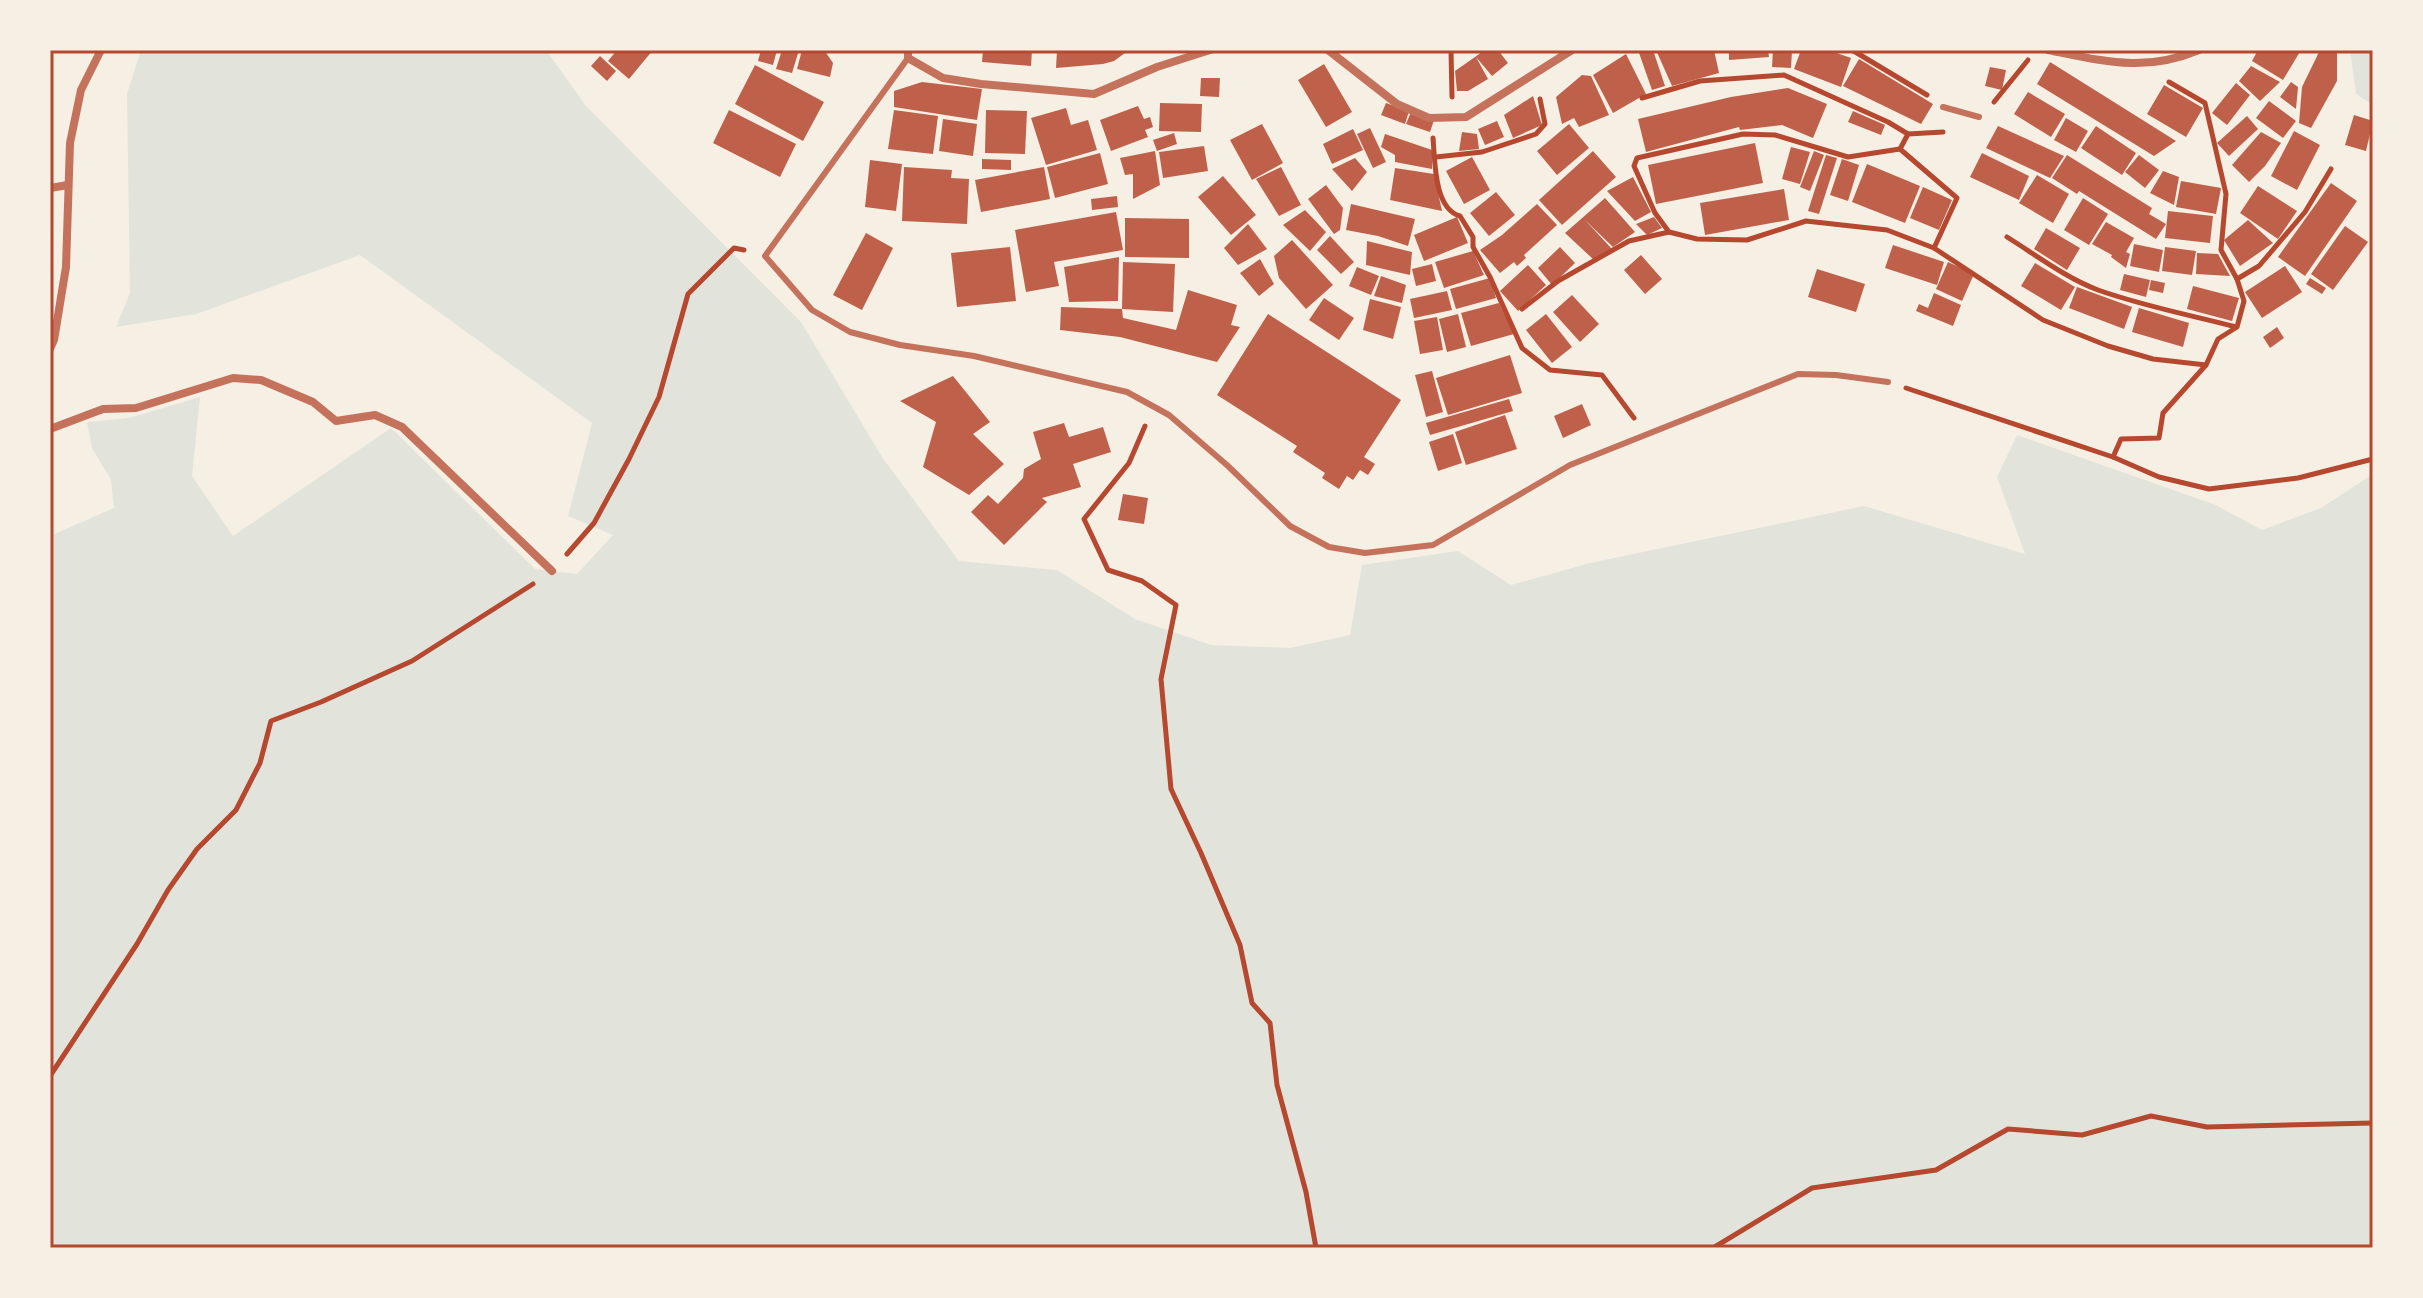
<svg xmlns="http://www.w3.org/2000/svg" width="2423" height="1298" font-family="'Nunito Sans',sans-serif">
	<rect width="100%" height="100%" fill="#f6efe4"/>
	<g fill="#e2e4dc">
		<path d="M 141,50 L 546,50 L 586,106 L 801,322 L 882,457 L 959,561 L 1057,570 L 1135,619 L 1211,645 L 1290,648 L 1350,635 L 1362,565 L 1458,551 L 1511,585 L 1590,563 L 1864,506 L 2025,554 L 1997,477 L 2017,435 L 2216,505 L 2262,530 L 2321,508 L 2373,474 L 2373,1248 L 50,1248 L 50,536 L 114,508 L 111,480 L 92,448 L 87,422 L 129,418 L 200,397 L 192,476 L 233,536 L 391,428 L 535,569 L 577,574 L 613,535 L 568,516 L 592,423 L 360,255 L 196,314 L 116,327 L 130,293 L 127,94 Z"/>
		<path d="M 2350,50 L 2373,50 L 2373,105 L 2356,94 Z"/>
	</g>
	<g fill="#bf614a">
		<path d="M 617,50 L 653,50 L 629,79 L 608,61 Z"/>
		<path d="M 761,50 L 777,50 L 773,65 L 758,61 Z"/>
		<path d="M 782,50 L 799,50 L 792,73 L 776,69 Z"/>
		<path d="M 802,50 L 824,50 L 833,63 L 830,77 L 797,69 Z"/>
		<path d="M 983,50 L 1032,50 L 1031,66 L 982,62 Z"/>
		<path d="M 1057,50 L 1129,50 L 1114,61 L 1103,64 L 1056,68 Z"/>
		<path d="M 1485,50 L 1498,50 L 1508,63 L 1492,76 L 1476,57 L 1488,79 L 1468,91 L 1457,91 L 1455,71 Z"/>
		<path d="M 1638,50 L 1653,50 L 1665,86 L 1652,90 Z"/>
		<path d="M 1656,50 L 1714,50 L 1719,73 L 1672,86 Z"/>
		<path d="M 1729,50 L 1768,50 L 1769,57 L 1729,60 Z"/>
		<path d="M 1773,50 L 1792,50 L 1791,68 L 1772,67 Z"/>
		<path d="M 1801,50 L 1828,50 L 1851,58 L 1841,87 L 1794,69 Z"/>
		<path d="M 2258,50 L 2301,50 L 2283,80 L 2252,61 Z"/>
		<path d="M 2320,50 L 2337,50 L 2337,81 L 2311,128 L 2299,123 L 2302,87 Z"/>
		<path d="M 1626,54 L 1646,94 L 1613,113 L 1593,75 Z"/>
		<path d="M 600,56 L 616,71 L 607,81 L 591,66 Z"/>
		<path d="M 1859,59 L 1933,104 L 1921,124 L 1843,86 Z"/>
		<path d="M 2050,62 L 2125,109 L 2176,141 L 2154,156 L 2037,84 Z"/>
		<path d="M 1324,64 L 1352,112 L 1326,127 L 1298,80 Z"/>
		<path d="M 755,65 L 824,102 L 803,141 L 735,104 Z"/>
		<path d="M 2251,66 L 2280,82 L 2260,101 L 2239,81 Z"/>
		<path d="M 1990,67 L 2006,70 L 2002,90 L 1985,86 Z"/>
		<path d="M 1582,75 L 1591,76 L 1609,115 L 1579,127 L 1574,118 L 1562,124 L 1556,97 Z"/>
		<path d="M 1201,78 L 1220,78 L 1219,97 L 1200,96 Z"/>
		<path d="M 922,82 L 982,89 L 977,120 L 894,107 L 894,91 Z"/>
		<path d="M 2291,82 L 2298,87 L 2296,109 L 2280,97 Z"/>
		<path d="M 2236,83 L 2250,95 L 2227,125 L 2212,113 Z"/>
		<path d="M 2164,85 L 2203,108 L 2186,137 L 2147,114 Z"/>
		<path d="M 1788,88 L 1827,104 L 1813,138 L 1782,125 L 1740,130 L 1739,127 L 1646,152 L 1638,119 L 1731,97 Z"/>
		<path d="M 2028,92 L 2065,114 L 2051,137 L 2014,114 Z"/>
		<path d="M 1533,96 L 1542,125 L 1513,138 L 1504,115 Z"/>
		<path d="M 2269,101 L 2296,121 L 2283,138 L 2256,118 Z"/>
		<path d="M 1160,103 L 1202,104 L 1201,132 L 1159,131 Z"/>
		<path d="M 1386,103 L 1409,111 L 1405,124 L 1381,115 Z"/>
		<path d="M 1138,106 L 1144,119 L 1150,117 L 1153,127 L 1145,130 L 1148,137 L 1111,151 L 1100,120 Z"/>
		<path d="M 1066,108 L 1071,125 L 1088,120 L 1097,150 L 1046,165 L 1031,118 Z"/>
		<path d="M 729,110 L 796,144 L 780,177 L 713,143 Z"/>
		<path d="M 894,110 L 938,116 L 933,154 L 888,149 Z"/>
		<path d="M 986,110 L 1027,111 L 1025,154 L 985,153 Z"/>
		<path d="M 1853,111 L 1885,125 L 1881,135 L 1848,122 Z"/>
		<path d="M 1411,112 L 1434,120 L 1430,132 L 1406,124 Z"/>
		<path d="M 2354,115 L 2373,121 L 2366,151 L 2345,145 Z"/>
		<path d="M 2247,116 L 2258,129 L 2229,156 L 2217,143 Z"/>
		<path d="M 2066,118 L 2088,131 L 2076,152 L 2054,140 Z"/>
		<path d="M 943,119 L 977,124 L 973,156 L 939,151 Z"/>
		<path d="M 1497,121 L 1504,137 L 1485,145 L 1478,129 Z"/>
		<path d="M 1262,124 L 1283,163 L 1252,180 L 1230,140 Z"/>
		<path d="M 1569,124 L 1589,148 L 1557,175 L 1537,151 Z"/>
		<path d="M 1998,126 L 2064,156 L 2050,178 L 1986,148 Z"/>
		<path d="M 2096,126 L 2136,153 L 2122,175 L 2081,148 Z"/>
		<path d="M 1370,128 L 1386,162 L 1373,168 L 1357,134 Z"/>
		<path d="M 1353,129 L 1363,150 L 1332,164 L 1323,144 Z"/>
		<path d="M 2294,131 L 2320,145 L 2297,190 L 2271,176 Z"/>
		<path d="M 1462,132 L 1477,134 L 1479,149 L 1459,151 Z"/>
		<path d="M 2261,132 L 2281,143 L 2265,166 L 2249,182 L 2232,165 Z"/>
		<path d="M 1174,133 L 1177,144 L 1157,151 L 1153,140 Z"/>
		<path d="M 1385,134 L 1432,150 L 1432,169 L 1395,162 L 1395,155 L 1381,147 Z"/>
		<path d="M 1755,143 L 1763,183 L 1656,204 L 1648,165 Z"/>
		<path d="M 1204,146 L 1208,171 L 1163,178 L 1159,152 Z"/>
		<path d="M 1791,147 L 1810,152 L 1800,184 L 1782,179 Z"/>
		<path d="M 1155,151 L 1160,185 L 1133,199 L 1133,174 L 1125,175 L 1120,158 Z"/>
		<path d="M 1593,151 L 1616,177 L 1562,225 L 1539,200 Z"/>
		<path d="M 1814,151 L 1824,155 L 1810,191 L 1800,187 Z"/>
		<path d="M 1100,153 L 1108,184 L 1055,198 L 1047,167 Z"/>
		<path d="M 1982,153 L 2029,176 L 2019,200 L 1970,177 Z"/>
		<path d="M 1826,155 L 1837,158 L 1819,214 L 1808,211 Z"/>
		<path d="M 2067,155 L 2152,208 L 2149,214 L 2166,224 L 2156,239 L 2079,191 L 2077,194 L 2052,178 Z"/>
		<path d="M 2139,155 L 2159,170 L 2145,188 L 2125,172 Z"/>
		<path d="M 1472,157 L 1490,190 L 1464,204 L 1446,171 Z"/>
		<path d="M 1355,158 L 1367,172 L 1352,191 L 1332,169 Z"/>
		<path d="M 982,159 L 1011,160 L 1011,170 L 982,169 Z"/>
		<path d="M 1842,159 L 1859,165 L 1848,201 L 1830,195 Z"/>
		<path d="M 870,160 L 902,164 L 896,211 L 865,207 Z"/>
		<path d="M 1867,164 L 1920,186 L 1905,223 L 1852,202 Z"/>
		<path d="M 904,167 L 952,170 L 951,178 L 969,179 L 967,224 L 902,221 Z"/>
		<path d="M 1044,167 L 1050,199 L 981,212 L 975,180 Z"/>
		<path d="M 1281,167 L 1301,205 L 1279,216 L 1256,179 Z"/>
		<path d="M 1395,168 L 1434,174 L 1442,211 L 1390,200 Z"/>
		<path d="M 2163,171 L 2179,177 L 2174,205 L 2150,193 Z"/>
		<path d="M 2037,175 L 2069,194 L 2053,223 L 2019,203 Z"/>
		<path d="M 1223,176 L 1256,215 L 1231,235 L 1198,197 Z"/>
		<path d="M 1633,177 L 1651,212 L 1635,221 L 1607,191 Z"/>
		<path d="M 2181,181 L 2221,188 L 2216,214 L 2176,207 Z"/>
		<path d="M 2331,183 L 2357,201 L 2305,276 L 2278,257 Z"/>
		<path d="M 1326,185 L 1343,208 L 1340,230 L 1334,234 L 1308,199 Z"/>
		<path d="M 2258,186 L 2297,211 L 2278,239 L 2240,213 Z"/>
		<path d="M 1923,187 L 1952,200 L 1939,230 L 1910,218 Z"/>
		<path d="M 1784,189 L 1789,220 L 1705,235 L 1700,203 Z"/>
		<path d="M 1496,192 L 1515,215 L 1489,236 L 1470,213 Z"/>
		<path d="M 1117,196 L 1118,207 L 1092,210 L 1091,199 Z"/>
		<path d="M 1605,198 L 1635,232 L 1613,247 L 1585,220 L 1612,249 L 1594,260 L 1565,233 Z"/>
		<path d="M 2083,198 L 2108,214 L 2089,245 L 2064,230 Z"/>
		<path d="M 1351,204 L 1415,219 L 1408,246 L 1378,236 L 1346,230 Z"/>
		<path d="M 1537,204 L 1557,225 L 1524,255 L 1526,258 L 1517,266 L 1514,262 L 1500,273 L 1480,250 L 1502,235 Z"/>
		<path d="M 1305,210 L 1326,232 L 1310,251 L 1283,225 Z"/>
		<path d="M 2168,211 L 2213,216 L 2210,243 L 2165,238 Z"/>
		<path d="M 1116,212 L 1123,250 L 1054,262 L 1059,286 L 1026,292 L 1015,230 Z"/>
		<path d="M 1457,217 L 1468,243 L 1424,261 L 1414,235 Z"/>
		<path d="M 1654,217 L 1662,228 L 1647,235 L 1636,224 Z"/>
		<path d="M 1125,218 L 1189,219 L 1189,258 L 1125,257 Z"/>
		<path d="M 2248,220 L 2273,243 L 2240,266 L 2224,240 Z"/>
		<path d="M 2106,222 L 2134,238 L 2126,252 L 2130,254 L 2126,268 L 2111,257 L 2112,255 L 2092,244 Z"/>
		<path d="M 1248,224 L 1267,249 L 1238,265 L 1224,248 Z"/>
		<path d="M 2345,226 L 2368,242 L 2333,290 L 2311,274 Z"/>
		<path d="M 2046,228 L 2080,248 L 2067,270 L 2034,249 Z"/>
		<path d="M 866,233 L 893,248 L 862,310 L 833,295 Z"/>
		<path d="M 1330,236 L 1354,262 L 1341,274 L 1317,250 Z"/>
		<path d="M 1292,240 L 1333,285 L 1306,309 L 1279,278 L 1274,256 Z"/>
		<path d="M 1367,241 L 1412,252 L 1410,275 L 1366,265 Z"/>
		<path d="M 2134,244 L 2163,250 L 2159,272 L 2130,266 Z"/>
		<path d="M 1893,245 L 1944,262 L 1937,285 L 1885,268 Z"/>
		<path d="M 1010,247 L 1016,301 L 957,307 L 951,253 Z"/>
		<path d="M 1560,247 L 1575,263 L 1552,285 L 1538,268 Z"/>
		<path d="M 2165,247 L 2196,251 L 2192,275 L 2162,271 Z"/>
		<path d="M 1473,251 L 1484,275 L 1444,288 L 1435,262 Z"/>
		<path d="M 2197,253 L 2218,254 L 2230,276 L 2196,274 Z"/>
		<path d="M 1641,255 L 1662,279 L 1645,294 L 1624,270 Z"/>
		<path d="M 1119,257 L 1118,301 L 1069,302 L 1064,267 Z"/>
		<path d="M 1260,259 L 1274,284 L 1259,296 L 1240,273 Z"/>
		<path d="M 1123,262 L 1175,264 L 1173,312 L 1122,309 Z"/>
		<path d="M 1948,262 L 1974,274 L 1962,301 L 1936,289 Z"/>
		<path d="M 2035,263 L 2075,287 L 2061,310 L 2021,286 Z"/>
		<path d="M 1432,264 L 1436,281 L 1416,286 L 1412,269 Z"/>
		<path d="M 1528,265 L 1546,285 L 1518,311 L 1500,291 Z"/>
		<path d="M 2285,266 L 2302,292 L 2262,318 L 2245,292 Z"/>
		<path d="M 1357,267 L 1379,276 L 1371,295 L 1349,286 Z"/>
		<path d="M 1817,269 L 1865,284 L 1856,312 L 1808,297 Z"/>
		<path d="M 2124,274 L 2150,280 L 2146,297 L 2120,290 Z"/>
		<path d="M 1381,276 L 1406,285 L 1402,303 L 1374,296 Z"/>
		<path d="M 1490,278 L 1496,298 L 1456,309 L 1450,289 Z"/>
		<path d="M 2310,278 L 2326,288 L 2322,294 L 2306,284 Z"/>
		<path d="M 2151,280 L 2165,283 L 2163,293 L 2149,290 Z"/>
		<path d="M 2193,286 L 2239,298 L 2232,321 L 2187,309 Z"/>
		<path d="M 2077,287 L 2132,307 L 2124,329 L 2069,308 Z"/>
		<path d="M 1188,290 L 1237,305 L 1231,325 L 1240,327 L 1217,362 L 1120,337 L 1060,330 L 1061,307 L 1122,309 L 1123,318 L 1176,330 Z"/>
		<path d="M 1447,291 L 1452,310 L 1414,318 L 1410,299 Z"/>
		<path d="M 1934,293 L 1961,305 L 1953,326 L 1916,311 L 1919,304 L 1928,308 Z"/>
		<path d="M 1572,295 L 1599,324 L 1580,342 L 1553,312 Z"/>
		<path d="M 1324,298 L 1354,318 L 1339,340 L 1309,320 Z"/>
		<path d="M 1370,299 L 1401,307 L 1393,339 L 1363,330 Z"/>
		<path d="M 1499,303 L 1514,334 L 1471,346 L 1461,313 Z"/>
		<path d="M 2139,308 L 2189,323 L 2183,347 L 2132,332 Z"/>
		<path d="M 1268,314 L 1401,400 L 1364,457 L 1375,464 L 1368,475 L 1360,470 L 1353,480 L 1347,476 L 1339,489 L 1322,478 L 1325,473 L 1293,452 L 1297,446 L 1217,395 Z"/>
		<path d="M 1458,314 L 1466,347 L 1447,352 L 1439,319 Z"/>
		<path d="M 1546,314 L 1572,347 L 1552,363 L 1526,330 Z"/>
		<path d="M 1437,317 L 1443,350 L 1420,354 L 1414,321 Z"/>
		<path d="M 2277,327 L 2284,338 L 2270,348 L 2263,337 Z"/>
		<path d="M 1510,355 L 1522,393 L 1448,415 L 1436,378 Z"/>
		<path d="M 1432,371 L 1443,412 L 1426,417 L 1415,375 Z"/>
		<path d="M 953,376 L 990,422 L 973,434 L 1004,464 L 969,495 L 923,467 L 936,422 L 900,401 Z"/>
		<path d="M 1509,399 L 1513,411 L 1430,435 L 1426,423 Z"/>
		<path d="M 1582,404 L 1591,425 L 1563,438 L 1554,416 Z"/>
		<path d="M 1505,415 L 1517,449 L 1466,465 L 1455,432 Z"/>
		<path d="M 1064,423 L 1069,437 L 1103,427 L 1111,452 L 1073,464 L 1081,487 L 1042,498 L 1047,502 L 1004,545 L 971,512 L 988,495 L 998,504 L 1023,478 L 1024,469 L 1041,459 L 1033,432 Z"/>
		<path d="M 1453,434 L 1462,463 L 1438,471 L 1429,442 Z"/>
		<path d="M 1123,494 L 1148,498 L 1144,524 L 1118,520 Z"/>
	</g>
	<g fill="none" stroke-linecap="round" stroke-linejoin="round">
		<g stroke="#b5482f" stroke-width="5">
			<path d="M 1451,50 L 1452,97"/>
			<path d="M 1852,50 L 1927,95"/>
			<path d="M 1642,98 L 1700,81 L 1784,75 L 1888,122 L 1908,134"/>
			<path d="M 1994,102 L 2028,60"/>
			<path d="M 1433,138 C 1435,161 1434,209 1460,216 L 1473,237 L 1473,247 L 1490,277 L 1522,348 L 1550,370 L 1602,375 L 1634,418"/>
			<path d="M 1900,149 L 1848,157 L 1775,135 L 1743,134 L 1637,158 L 1634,166 L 1655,213 L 1669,232 L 1697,239 L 1747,240 L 1806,221 L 1887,230 L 1934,248 L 2043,320 L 2108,346 L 2153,359 L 2206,365"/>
			<path d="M 1436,157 L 1482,152 L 1536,134 L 1545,124 L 1540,99"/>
			<path d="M 2007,237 C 2036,255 2066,278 2098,290 C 2143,306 2190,315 2236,327"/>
			<path d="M 1934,248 L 1957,198 L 1900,149 L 1908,134 L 1943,132"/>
			<path d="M 2237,279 L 2259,266 L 2305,212 L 2331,169"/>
			<path d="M 1522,309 L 1558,281 L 1629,241 L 1669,232"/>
			<path d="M 1906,388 L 2113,457 L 2159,477 L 2209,489 L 2298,478 L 2373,459"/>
			<path d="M 1145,426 L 1129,463 L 1084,519 L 1108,570 L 1142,581 L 1176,605 L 1161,679 L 1171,789 L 1201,853 L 1240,945 L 1252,1003 L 1270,1023 L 1277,1085 L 1306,1192 L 1316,1248"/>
			<path d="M 2113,457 L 2121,439 L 2159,438 L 2163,413 L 2206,365 L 2218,339 L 2237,327 L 2244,301 L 2237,279 L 2221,250 L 2226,194 L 2205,103 L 2169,82"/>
			<path d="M 567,554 L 594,523 L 629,459 L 659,397 L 688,294 L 734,248 L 744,250"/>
			<path d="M 50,1076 L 137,944 L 168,890 L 197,849 L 236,810 L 260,763 L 271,721 L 321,702 L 412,661 L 533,584"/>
			<path d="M 1713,1248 L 1812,1188 L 1936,1170 L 2008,1129 L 2082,1135 L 2151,1116 L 2207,1127 L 2373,1123"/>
		</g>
		<g stroke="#c5725c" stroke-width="6">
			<path d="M 908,58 L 765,256 L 812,310 L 850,332 L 900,345 L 974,356 L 1127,392 L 1169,415 L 1228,466 L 1290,526 L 1329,547 L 1365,553 L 1433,545 L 1570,465 L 1798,374 L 1836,375 L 1888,382"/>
			<path d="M 1943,107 L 1979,117"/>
		</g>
		<g stroke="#c5725c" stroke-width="8">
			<path d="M 908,50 L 908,58 L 943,78 L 981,84 L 1094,94 L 1157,67 L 1210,50"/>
			<path d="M 1328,50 L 1397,104 L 1429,118 L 1466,117 L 1572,50"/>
			<path d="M 2048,50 C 2104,61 2144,73 2199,50"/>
			<path d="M 50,188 L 68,185"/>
			<path d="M 50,349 L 54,340 L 66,267 L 70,143 L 81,90 L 101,50"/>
			<path d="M 50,429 L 103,409 L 136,408 L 233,378 L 261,380 L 313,402 L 336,421 L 375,415 L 402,427 L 552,571"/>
		</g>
	</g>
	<rect width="2423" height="1298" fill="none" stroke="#f6efe4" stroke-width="104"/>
	<rect x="52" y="52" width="2319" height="1194" fill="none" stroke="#b5482f" stroke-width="3"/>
</svg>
